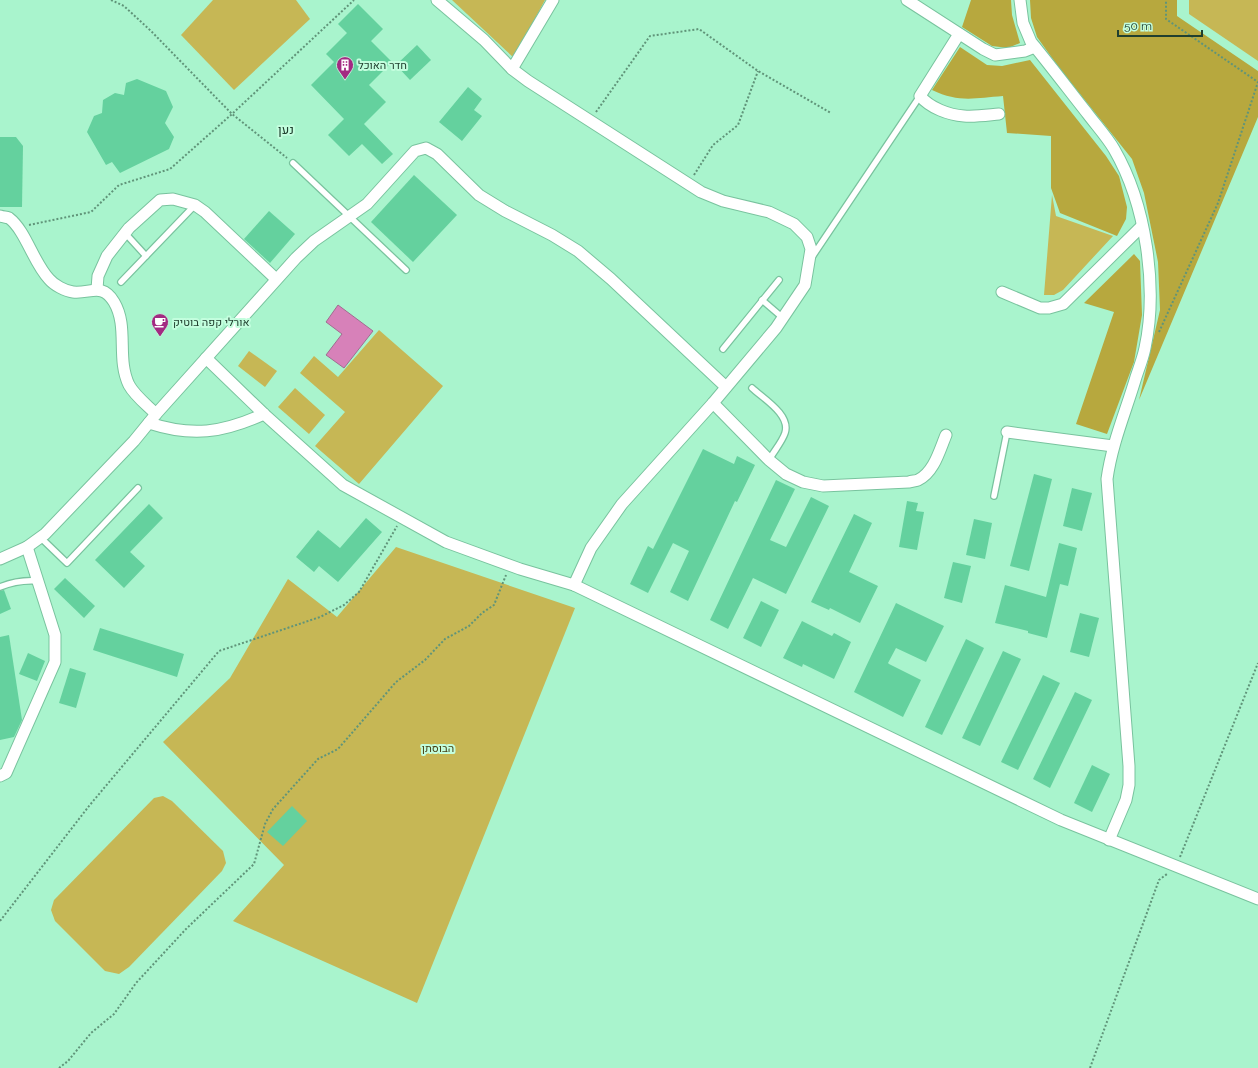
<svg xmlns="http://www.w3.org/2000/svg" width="1258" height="1068" font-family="Raleway,Heebo,sans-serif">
	<rect width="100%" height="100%" fill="#a9f4cd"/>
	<g fill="#c6b755">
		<path d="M 213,0 L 296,0 L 310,19 L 234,90 L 181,35 Z"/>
		<path d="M 452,0 L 545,0 L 514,58 Z"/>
		<path d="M 1189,0 L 1258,0 L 1258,61 L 1189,14 Z"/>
		<path d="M 1052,195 L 1056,216 L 1113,236 L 1063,290 L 1054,295 L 1044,295 Z"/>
		<path d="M 379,330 L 443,386 L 359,484 L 315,446 L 345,412 L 300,373 L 314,356 L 338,377 Z"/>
		<path d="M 249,351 L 277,371 L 265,387 L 238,366 Z"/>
		<path d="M 295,388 L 325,415 L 309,434 L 278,407 Z"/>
		<path d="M 396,547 L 575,608 L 417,1003 L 233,921 L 284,865 L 163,742 L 230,678 L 288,579 L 337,617 Z"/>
		<path d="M 163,796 L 172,801 L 223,851 L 226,863 L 222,871 L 129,967 L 119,974 L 105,971 L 55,921 L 51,910 L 54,900 L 154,798 Z"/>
	</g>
	<g fill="#b7a83e">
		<path d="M 971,0 L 1011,0 L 1012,15 L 1020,43 L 1008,48 L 992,46 L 962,27 Z"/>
		<path d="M 1030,0 L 1177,0 L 1177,16 L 1258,71 L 1258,117 L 1139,400 L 1160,310 L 1158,262 L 1144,193 L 1132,159 L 1060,69 L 1037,37 L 1031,18 Z"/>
		<path d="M 960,47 L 987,65 L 1002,66 L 1030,60 L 1106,156 L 1119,176 L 1127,207 L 1126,219 L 1117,236 L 1060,213 L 1051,188 L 1051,136 L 1007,133 L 1003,96 C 975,98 959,103 932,90 Z"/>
		<path d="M 1134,254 L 1140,261 L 1142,315 L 1134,362 L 1107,434 L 1076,424 L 1114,312 L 1084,303 Z"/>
	</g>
	<path fill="#d781b9" stroke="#a06d90" d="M 338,305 L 373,331 L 344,368 L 326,355 L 342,334 L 326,322 Z"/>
	<g fill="#64d19e">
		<path d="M 358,4 L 383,29 L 371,41 L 392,62 L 369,85 L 386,102 L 364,124 L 393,154 L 382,164 L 362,144 L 349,156 L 328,135 L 344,119 L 311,85 L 334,62 L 326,54 L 347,33 L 338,24 Z"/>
		<path d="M 417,45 L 431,60 L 410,80 L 396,65 Z"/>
		<path d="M 137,79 L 166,91 L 173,107 L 165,123 L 174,137 L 169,149 L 120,173 L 112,162 L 106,165 L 87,132 L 94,116 L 102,113 L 103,100 L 115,93 L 124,95 L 126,83 Z"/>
		<path d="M 468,87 L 482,99 L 474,110 L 482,116 L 462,141 L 439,122 Z"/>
		<path d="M 0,137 L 16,137 L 23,146 L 22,207 L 0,207 Z"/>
		<path d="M 414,175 L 457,215 L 413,262 L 371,222 Z"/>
		<path d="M 269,211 L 295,234 L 270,263 L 244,239 Z"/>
		<path d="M 703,449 L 734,464 L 737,456 L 755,465 L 737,502 L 735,501 L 688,601 L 670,592 L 689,551 L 673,543 L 648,593 L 630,584 L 648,546 L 653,549 Z"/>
		<path d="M 1034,474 L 1052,479 L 1029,571 L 1010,566 Z"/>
		<path d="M 776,480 L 795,489 L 770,540 L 786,547 L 811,497 L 829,506 L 786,594 L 753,578 L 728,629 L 710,620 Z"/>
		<path d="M 1072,488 L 1092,493 L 1082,531 L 1063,526 Z"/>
		<path d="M 907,501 L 918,503 L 916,511 L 924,512 L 917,550 L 899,547 Z"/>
		<path d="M 149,504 L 163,518 L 130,552 L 145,566 L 124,588 L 95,560 Z"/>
		<path d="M 854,514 L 872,523 L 849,572 L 878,586 L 860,623 L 830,608 L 829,610 L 811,602 Z"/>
		<path d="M 366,518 L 382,532 L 338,582 L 319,566 L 314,572 L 296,557 L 318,530 L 340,548 Z"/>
		<path d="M 974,519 L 992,523 L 985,559 L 966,555 Z"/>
		<path d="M 1059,543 L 1077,548 L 1068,586 L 1060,584 L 1047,638 L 1028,633 L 1028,631 L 995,623 L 1005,585 L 1046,597 Z"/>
		<path d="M 953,562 L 971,566 L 962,603 L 944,598 Z"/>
		<path d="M 65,578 L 95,606 L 84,618 L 54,589 Z"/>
		<path d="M 4,590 L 11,609 L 0,614 L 0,591 Z"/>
		<path d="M 761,601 L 779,610 L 761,647 L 743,638 Z"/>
		<path d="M 896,603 L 944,626 L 926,662 L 896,648 L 888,663 L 889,664 L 921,680 L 903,717 L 854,692 Z"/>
		<path d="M 1080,613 L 1099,618 L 1089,657 L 1070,652 Z"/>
		<path d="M 802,621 L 832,636 L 834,633 L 851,642 L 834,679 L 803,664 L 802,667 L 783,658 Z"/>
		<path d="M 100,628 L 184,654 L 177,677 L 93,650 Z"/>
		<path d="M 9,635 L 22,720 L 14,737 L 0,740 L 0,637 Z"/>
		<path d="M 966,639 L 984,648 L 942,735 L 925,727 Z"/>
		<path d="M 1003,651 L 1021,659 L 980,746 L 962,738 Z"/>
		<path d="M 28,653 L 45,661 L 37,681 L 19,674 Z"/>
		<path d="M 70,668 L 86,673 L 76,708 L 59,703 Z"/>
		<path d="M 1043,675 L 1060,683 L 1018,770 L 1001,762 Z"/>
		<path d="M 1075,692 L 1092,700 L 1050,788 L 1033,779 Z"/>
		<path d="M 1092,765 L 1110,774 L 1092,812 L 1074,803 Z"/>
		<path d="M 292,806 L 307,821 L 283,846 L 267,832 Z"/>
	</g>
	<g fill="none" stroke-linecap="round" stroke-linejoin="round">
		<g stroke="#79c39e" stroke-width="8">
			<g id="lane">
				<path d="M 293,163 L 406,270"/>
				<path d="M 125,233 L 146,256"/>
				<path d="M 812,257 L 920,96"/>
				<path d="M 121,282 L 195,205"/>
				<path d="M 762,300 L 783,318"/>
				<path d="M 723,349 L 779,280"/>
				<path d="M 752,388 C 764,399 791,415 785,433 C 782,442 774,451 769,460"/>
				<path d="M 994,496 L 1007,432"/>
				<path d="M 40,537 L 67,563 L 138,488"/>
				<path d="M 0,587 C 12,582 24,580 38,581"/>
			</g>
		</g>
		<g stroke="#79c39e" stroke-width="13">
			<g id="street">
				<path d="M 437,0 L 484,40 L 512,69 L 528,81 L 701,192 L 723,201 L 769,212 L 794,224 L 807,237 L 811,249 L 805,285 L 776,328 L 713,403 L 622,504 L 591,548 L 574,585"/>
				<path d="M 907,0 L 983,49 L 995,55 L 1025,51 L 1035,47"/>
				<path d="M 1020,0 L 1023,23 L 1031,42 C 1050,65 1068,89 1087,113 C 1096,125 1107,137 1114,149 C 1146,204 1158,287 1145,348 C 1143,358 1139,368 1136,377 C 1126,411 1112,443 1107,479 L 1129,766 L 1129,785 L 1126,800 L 1109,840"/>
				<path d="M 959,34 L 920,96 C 930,108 949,115 964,116 C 975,117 988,115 999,114"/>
				<path d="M 512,69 L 553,0"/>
				<path d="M 0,216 C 3,217 6,217 9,218 C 26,231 33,262 49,279 C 54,285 65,291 73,292 C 90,294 102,282 114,302 C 129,327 116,358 129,385 C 135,396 147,405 156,414"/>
				<path d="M 97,289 L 98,276 L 107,256 L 129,228 L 160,200 L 173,199 L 195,205 L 205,212 L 276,279"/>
				<path d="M 1002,292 L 1040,308 L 1049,308 L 1063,304 L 1142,226"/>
				<path d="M 206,358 L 264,414 L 343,485 L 446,542 L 520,569 L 574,585 L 1061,820 L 1258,899"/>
				<path d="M 713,403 L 769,460 L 786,474 L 803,482 L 823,486 L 909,482 C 912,481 916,481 918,480 C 934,473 940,449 946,435"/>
				<path d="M 149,423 C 192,437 222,433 264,414"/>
				<path d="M 1007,432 L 1113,446"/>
				<path d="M 0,559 L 27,547 L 45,534 L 134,441 L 156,414 L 296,258 L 314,241 L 367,204 L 415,151 L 426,148 L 437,154 L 479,195 L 505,211 L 552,235 L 578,251 L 611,279 L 726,387"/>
				<path d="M 0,776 L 6,773 L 55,662 L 55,635 L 27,547"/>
			</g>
		</g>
		<g stroke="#609479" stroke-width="2" stroke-dasharray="2 2" stroke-linecap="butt">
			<path d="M 111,0 L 124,6 L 151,31 L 232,114 L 287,158"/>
			<path d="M 596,112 L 650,36 L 699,29 L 758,71 L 831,113"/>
			<path d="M 694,175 L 713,145 L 738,125 L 758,71"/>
			<path d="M 29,225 L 91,212 L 119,185 L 170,169 L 232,114 L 354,0"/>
			<path d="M 1159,332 L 1218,203 L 1258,82 L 1166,19 L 1166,0"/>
			<path d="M 1180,857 L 1258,663"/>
			<path d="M 0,921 L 89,806 L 219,651 L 320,617 L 344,605 L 359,592 L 397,526"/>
			<path d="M 59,1068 L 68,1061 L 91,1033 L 114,1014 L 136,983 L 186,929 L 254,864 L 265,824 L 273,809 L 318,759 L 338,749 L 396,682 L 425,660 L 445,639 L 469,626 L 482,613 L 494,605 L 506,575"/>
			<path d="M 1090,1068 L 1159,880 L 1167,874"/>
		</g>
		<use href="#lane" stroke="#fff" stroke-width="5.5"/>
		<use href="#street" stroke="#fff" stroke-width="11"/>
	</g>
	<defs>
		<g id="building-pin" transform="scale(0.9)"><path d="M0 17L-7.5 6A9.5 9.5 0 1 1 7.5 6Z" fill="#a32a82" stroke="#c3fede"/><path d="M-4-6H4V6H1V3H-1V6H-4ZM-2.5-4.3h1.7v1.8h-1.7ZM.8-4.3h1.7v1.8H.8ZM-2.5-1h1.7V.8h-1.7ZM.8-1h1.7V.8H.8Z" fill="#fff"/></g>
		<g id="cafe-pin" transform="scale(0.9)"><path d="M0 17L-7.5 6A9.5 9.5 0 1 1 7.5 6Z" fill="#a32a82" stroke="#c3fede"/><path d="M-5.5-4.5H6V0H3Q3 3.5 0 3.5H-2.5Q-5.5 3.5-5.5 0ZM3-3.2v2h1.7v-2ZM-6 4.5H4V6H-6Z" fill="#fff"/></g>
	</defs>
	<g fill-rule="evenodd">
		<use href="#building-pin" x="345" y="65"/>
		<use href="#cafe-pin" x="160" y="322"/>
	</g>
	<g text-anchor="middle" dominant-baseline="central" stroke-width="4" stroke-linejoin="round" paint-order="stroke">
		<g font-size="11" fill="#203f2f" stroke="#c3fede" text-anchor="start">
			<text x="358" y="65">חדר האוכל</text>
			<text x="173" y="322">אורלי קפה בוטיק</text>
		</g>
		<g font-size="11" fill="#443d12" stroke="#c3fede">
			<text x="438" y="748">הבוסתן</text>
		</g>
		<g font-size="13" fill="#203f2f" stroke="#c3fede">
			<text x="286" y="129">נען</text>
		</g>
	</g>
	<path d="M1118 30v6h84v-6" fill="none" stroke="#203f2f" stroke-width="2"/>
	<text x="1124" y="30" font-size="12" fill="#203f2f" stroke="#c3fede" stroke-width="3" paint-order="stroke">50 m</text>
</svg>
